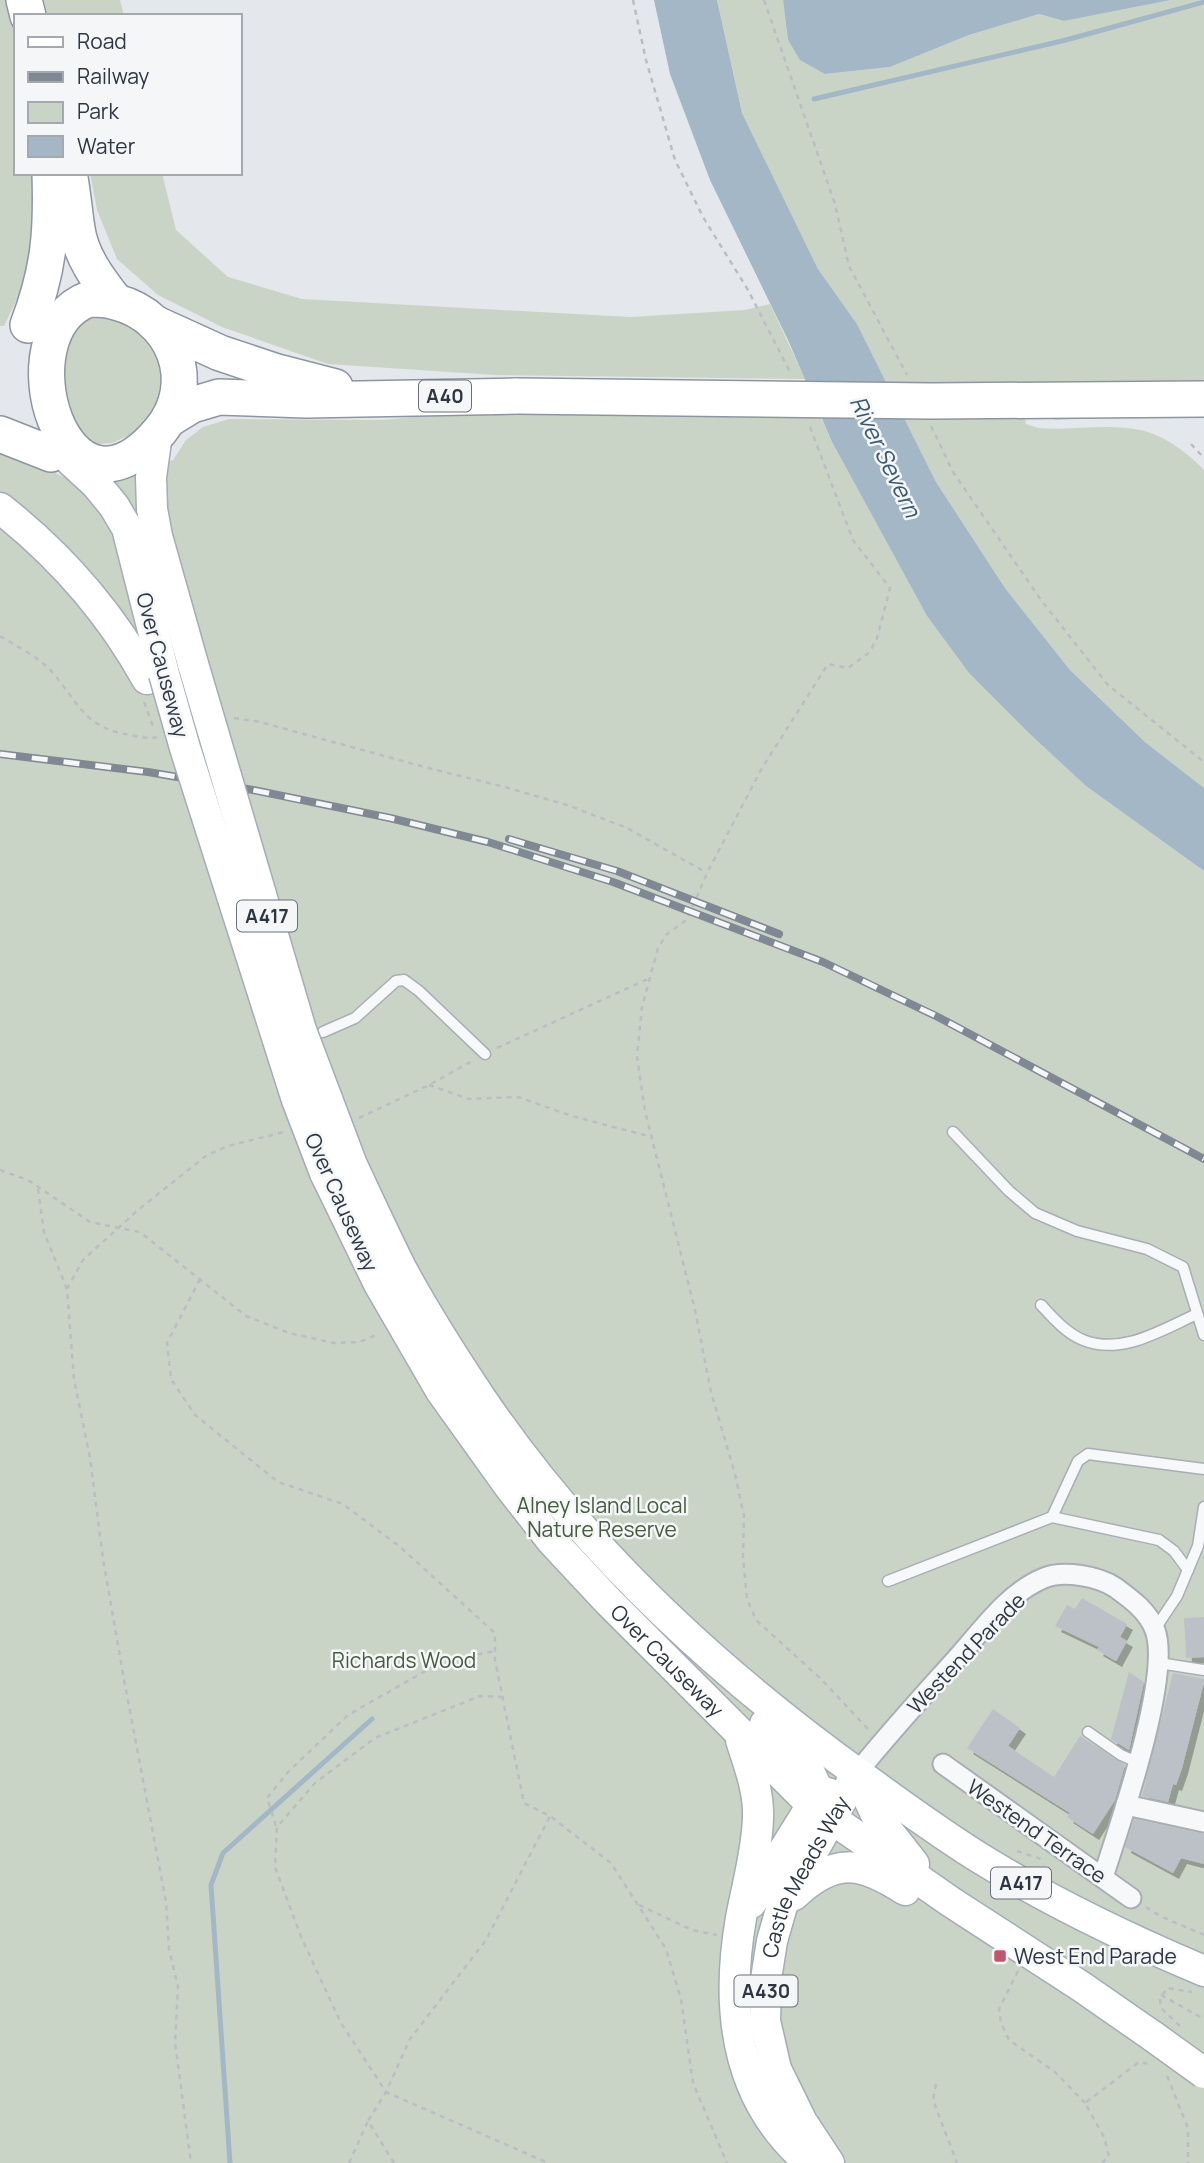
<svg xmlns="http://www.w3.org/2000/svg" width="1204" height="2163" font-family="Manrope,sans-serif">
	<defs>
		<filter id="shadow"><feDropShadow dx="6" dy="6" stdDeviation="0" flood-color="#0004"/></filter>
	</defs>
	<rect width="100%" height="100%" fill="#e4e7eb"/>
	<g fill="#cad4c6">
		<path d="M 0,0 L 7,0 L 16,34 L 16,173 L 35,173 L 33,231 L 27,279 L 4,326 L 0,326 Z"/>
		<path d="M 42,0 L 120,0 L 124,16 L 46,16 Z"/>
		<path d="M 717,0 L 783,0 L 788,40 L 825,74 L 890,67 L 969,35 L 1039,14 L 1064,21 L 1171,0 L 1204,0 L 1204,402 L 1138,415 L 1055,420 L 1048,416 L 1024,414 L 1026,424 L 1038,428 C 1071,431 1107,423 1140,430 C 1164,435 1188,453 1204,470 L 1204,788 L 1145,742 L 1070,670 L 1005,588 L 936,482 L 857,324 L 818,269 L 742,113 Z"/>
		<path d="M 90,173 L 162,173 L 176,230 L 228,277 L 302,299 L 630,317 L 745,310 L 770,304 L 805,379 L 495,375 L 328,364 L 222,327 L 158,295 L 117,259 L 97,210 Z"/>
		<path d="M 108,313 L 146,336 L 157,355 L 162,377 L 158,399 L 148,419 L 132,434 L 112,443 L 90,445 L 36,412 L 29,392 L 28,370 L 34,349 L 65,319 Z"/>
		<path d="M 818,411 L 832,442 L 927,616 L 969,673 L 1086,786 L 1204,871 L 1204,2163 L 0,2163 L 0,446 L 78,484 L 173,460 L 186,440 L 203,427 L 229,419 L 384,420 L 454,412 Z"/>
	</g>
	<g fill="#a3b7c7">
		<path d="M 654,0 L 717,0 L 742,113 L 818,269 L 857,324 L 936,482 L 1005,588 L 1070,670 L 1145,742 L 1204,788 L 1204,871 L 1086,786 L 1029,733 L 969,673 L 927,616 L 832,442 L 788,340 L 710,180 L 670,74 Z"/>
		<path d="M 783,0 L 1171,0 L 1064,21 L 1039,14 L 969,35 L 890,67 L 825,74 L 800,60 L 788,40 Z"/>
	</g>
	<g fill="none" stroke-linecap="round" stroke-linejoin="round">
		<g stroke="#a3b7c7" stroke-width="5">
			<path d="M 814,99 L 1066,40 L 1204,2"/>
			<path d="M 230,2163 L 211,1885 L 223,1853 L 372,1719"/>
		</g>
	</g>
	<g fill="#bcc1c7" filter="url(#shadow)">
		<path d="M 1082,1598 L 1127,1624 L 1120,1637 L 1127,1641 L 1116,1661 L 1097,1650 L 1099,1647 L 1055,1626 L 1067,1605 L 1075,1609 Z"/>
		<path d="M 1204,1617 L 1204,1657 L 1186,1658 L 1184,1618 Z"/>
		<path d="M 1129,1672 L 1144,1682 L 1129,1750 L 1111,1739 Z"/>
		<path d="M 1173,1673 L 1204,1679 L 1204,1682 L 1182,1768 L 1176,1785 L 1173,1784 L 1168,1802 L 1142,1796 Z"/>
		<path d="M 993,1709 L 1020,1728 L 1008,1746 L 1054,1777 L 1080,1736 L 1125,1765 L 1115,1800 L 1093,1834 L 1067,1817 L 1070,1813 L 967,1748 Z"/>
		<path d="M 1134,1819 L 1204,1834 L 1204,1864 L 1181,1858 L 1173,1873 L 1125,1847 Z"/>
	</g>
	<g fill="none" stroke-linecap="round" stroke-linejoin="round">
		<g stroke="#a9aeb5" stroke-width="13">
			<g id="lane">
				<path d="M 323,1032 L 355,1018 L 396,981 L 404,980 L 419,991 L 485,1054"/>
				<path d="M 953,1132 L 1009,1191 L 1035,1213 L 1077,1231 L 1147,1249 L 1183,1267 L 1204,1335"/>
				<path d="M 1041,1305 C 1053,1318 1066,1333 1083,1340 C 1122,1356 1163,1329 1197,1314"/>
				<path d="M 1052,1517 L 1078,1461 L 1088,1454 L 1204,1469"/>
				<path d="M 888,1581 L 1052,1517 L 1159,1540 L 1174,1551 L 1188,1570"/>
				<path d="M 1155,1629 L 1177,1596 L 1198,1546 L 1204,1507"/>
				<path d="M 1159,1663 L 1204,1670"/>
				<path d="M 1088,1732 L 1121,1755 L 1137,1762"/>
			</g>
		</g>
		<g stroke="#a9aeb5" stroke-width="23">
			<g id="street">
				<path d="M 943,1764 L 1131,1898"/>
				<path d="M 857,1773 C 889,1733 924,1695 958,1657 C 983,1629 1009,1592 1044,1578 C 1063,1570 1099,1576 1116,1588 C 1131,1599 1148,1611 1155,1630 C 1172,1676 1119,1827 1103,1877"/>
				<path d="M 1126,1805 L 1204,1822"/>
			</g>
		</g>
		<g stroke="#a4acb5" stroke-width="33">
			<g id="primary">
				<path d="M 157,434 L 151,477 L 152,509 L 157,536 L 193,664"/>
				<path d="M 71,461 L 96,484 L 114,506 L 127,528 L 164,674"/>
				<path d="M 0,508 C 61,556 110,612 147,679"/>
				<path d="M 352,1165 C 368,1199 384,1234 401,1268 C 425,1313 452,1355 480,1397 C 582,1548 716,1672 864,1778 C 903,1806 942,1835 983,1860 C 1053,1903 1128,1939 1204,1971"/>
				<path id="s1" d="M 325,1173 L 379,1284 L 441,1391 L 509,1486 L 552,1541 L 608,1601 L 812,1805 L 951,1902 L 1082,1987 L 1154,2037"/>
				<path d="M 765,1724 L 806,1765 L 829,1813"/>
				<path d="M 741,1740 C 749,1766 759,1790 758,1818 C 757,1851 747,1886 741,1918 C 725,2010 735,2100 810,2163"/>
				<path d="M 857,1773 L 877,1817 L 914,1864"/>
				<path d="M 794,1895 C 835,1857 860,1861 905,1890"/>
				<path d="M 751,1903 L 812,1805 L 828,1793"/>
				<path id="s2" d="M 829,2163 L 802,2122 L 776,2069 L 765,2021 L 766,1979 L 772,1941 L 782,1906 L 857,1773"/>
			</g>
		</g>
		<g stroke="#8d96a0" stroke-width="38">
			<g id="highway">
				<path d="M 24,0 L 28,16"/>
				<path d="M 69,173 C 73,192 74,210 77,229 C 81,257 99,280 116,302"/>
				<path d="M 89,299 C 98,299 107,299 116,302 C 174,317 200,383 160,431 C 64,545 0,331 89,299 Z"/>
				<path d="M 154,323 L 220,353 L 277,372 L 335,387"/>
				<path d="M 28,325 C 49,270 52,232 50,173"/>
				<path d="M 169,419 L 192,405 L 219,397 L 306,400 L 517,396"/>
				<path d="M 0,434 L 51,454"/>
			</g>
		</g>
		<g stroke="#babec2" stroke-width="2.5" stroke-dasharray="5 5" stroke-linecap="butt">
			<path d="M 633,0 L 646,60 L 675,160 L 703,217 L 748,290 L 791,374"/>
			<path d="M 764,0 L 835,204 L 849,266 L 907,375"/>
			<path d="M 931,426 L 953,472 L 1041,600 L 1108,685 L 1204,762"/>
			<path d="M 810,427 L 853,540 L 890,588 L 877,638 L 870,652 L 848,668 L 828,664 L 762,768 L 707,873 L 690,913 L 685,921 L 667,934 L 658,948 L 642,1007 L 637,1057 L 645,1111 L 695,1310 L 711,1392 L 735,1474 L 744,1516 L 743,1557 L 747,1599 L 756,1620 L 821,1679 L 869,1730"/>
			<path d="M 1191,444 L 1204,458"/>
			<path d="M 0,636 C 18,647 39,657 53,673 C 79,704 85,728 130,735 C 139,737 148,739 157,737"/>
			<path d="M 144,702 L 154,729"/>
			<path d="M 234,718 L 260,722 L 432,769 L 505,787 L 570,806 L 627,828 L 707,873"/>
			<path d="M 497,1048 L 650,978"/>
			<path d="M 429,1085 L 469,1099 L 518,1097 L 572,1116 L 652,1137"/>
			<path d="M 359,1118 L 429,1085 L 472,1061"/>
			<path d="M 0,1170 L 28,1180 L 90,1222 L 140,1232 L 246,1316 L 289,1333 L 334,1343 L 359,1342 L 379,1334"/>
			<path d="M 38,1189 L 44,1232 L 67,1289 L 74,1379 L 90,1458 L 103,1559 L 123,1674 L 166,1902 L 169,1949 L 178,1987 L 175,2042 L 191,2163"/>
			<path d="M 200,1279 L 167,1343 L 171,1379 L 195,1415 L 278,1482 L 343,1504 L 399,1546 L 495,1633 L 495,1660 L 524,1803 L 550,1816 L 611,1863 L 666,1949 L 681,1999 L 693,2083 L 727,2163"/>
			<path d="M 67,1289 L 83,1260 L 138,1210 L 207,1155 L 228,1146 L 284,1132"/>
			<path d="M 503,1697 L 480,1696 L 375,1738 L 315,1783 L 277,1827 L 275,1867 L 302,1939 L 341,2023 L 386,2092 L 548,2163"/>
			<path d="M 276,1826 L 267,1798 L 289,1771 L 348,1715 L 443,1661 L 495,1651"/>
			<path d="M 1017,1851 L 1044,1860"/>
			<path d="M 639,1905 L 692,1930 L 717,1935"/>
			<path d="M 1146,1907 L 1160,1916 L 1204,1935"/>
			<path d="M 1018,1971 L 999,2009 L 1001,2023 L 1009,2040 L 1055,2072 L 1085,2103"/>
			<path d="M 1161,1995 L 1204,2019"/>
			<path d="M 1180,2026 L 1161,2008 L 1160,1999 L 1167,1988 L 1192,1992"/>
			<path d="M 1167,2076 L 1188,2128 L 1188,2163"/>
			<path d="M 936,2084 L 933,2100 L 957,2163"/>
			<path d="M 349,2163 L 368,2121"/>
			<path d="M 394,2163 L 368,2121 L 386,2092 L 410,2039 L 486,1940 L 550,1816"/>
			<path d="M 1102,2163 L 1109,2156 L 1104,2137 L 1085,2103 L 1139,2062 L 1151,2064"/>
		</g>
		<use href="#lane" stroke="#f6f8f9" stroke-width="10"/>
		<use href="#street" stroke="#f6f8f9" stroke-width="19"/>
		<use href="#primary" stroke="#fff" stroke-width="30"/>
		<use href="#highway" stroke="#fff" stroke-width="35"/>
		<g stroke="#7f8893" stroke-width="8">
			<g id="rail">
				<path d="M 0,754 L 148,772 L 253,790 L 390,818 L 488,842 L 613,882 L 823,962 L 938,1017 L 1204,1159"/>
				<path d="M 509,839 L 617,871 L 779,934"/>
			</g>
		</g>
		<use href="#rail" stroke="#f4f6f8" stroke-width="5" stroke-dasharray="16" stroke-linecap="butt"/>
		<g stroke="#a4acb5" stroke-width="33" stroke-linecap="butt">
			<g id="primary-bridge">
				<path d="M 193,664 L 301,1030 L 352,1165"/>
				<path d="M 164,674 L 185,748 L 297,1100 L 325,1173"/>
				<path d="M 1154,2037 L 1204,2073"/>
			</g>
		</g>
		<g stroke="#8d96a0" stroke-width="38" stroke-linecap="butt">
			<path id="highway-bridge" d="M 517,396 L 931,401 L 1204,399"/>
		</g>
		<use href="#primary-bridge" stroke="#fff" stroke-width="30"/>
		<use href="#highway-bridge" stroke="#fff" stroke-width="35"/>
	</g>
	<rect fill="#c3566f" stroke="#f4f6f8" stroke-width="2.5" x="993" y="1949" width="14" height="14" rx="3.5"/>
	<g text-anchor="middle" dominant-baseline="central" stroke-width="5" stroke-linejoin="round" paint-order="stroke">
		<g fill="#f4f6f8" stroke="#697079" stroke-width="2">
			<rect x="419" y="380.5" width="52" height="31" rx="5"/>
			<rect x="237" y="900.5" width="60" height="31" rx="5"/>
			<rect x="991" y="1867.5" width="60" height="31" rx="5"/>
			<rect x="734.5" y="1975.5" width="63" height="31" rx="5"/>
		</g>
		<g font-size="19" font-weight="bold" fill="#2d3642">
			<text x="445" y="396">A40</text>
			<text x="267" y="916">A417</text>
			<text x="1021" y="1883">A417</text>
			<text x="766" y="1991">A430</text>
		</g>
		<g font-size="21" fill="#2d3642" stroke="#f4f6f8">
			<text transform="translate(163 665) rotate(75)">Over Causeway</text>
			<text transform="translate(342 1202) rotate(66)">Over Causeway</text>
			<text transform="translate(966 1653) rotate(-46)">Westend Parade</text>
			<text stroke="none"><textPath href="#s1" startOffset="600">Over Causeway</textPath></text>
			<text transform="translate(1037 1831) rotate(35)">Westend Terrace</text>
			<text stroke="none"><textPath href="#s2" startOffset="310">Castle Meads Way</textPath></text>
		</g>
		<g font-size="21" fill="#445c3c" stroke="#f4f6f8">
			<text x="602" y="1505">Alney Island Local<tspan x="602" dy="24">Nature Reserve</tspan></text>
			<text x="404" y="1660">Richards Wood</text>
		</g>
		<g font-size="21" fill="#2d3642" stroke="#f4f6f8" text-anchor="start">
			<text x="1014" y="1956">West End Parade</text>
		</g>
		<g font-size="23" font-style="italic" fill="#3b5872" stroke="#f4f6f8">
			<text transform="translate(886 456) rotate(64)">River Severn</text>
		</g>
	</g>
	<rect x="14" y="14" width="228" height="161" fill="#f4f6f8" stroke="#a4a9af" stroke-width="2"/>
	<rect x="28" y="37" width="35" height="10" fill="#ffffff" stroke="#a4a9af" stroke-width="2"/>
	<text x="77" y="49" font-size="21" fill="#2d3642">Road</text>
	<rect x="28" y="72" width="35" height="10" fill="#7f8893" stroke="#a4a9af" stroke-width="2"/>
	<text x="77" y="84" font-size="21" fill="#2d3642">Railway</text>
	<rect x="28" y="102" width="35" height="21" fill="#cad4c6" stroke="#a4a9af" stroke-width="2"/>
	<text x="77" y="119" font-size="21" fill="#2d3642">Park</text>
	<rect x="28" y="136" width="35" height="21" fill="#a3b7c7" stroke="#a4a9af" stroke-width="2"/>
	<text x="77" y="154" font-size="21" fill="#2d3642">Water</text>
</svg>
